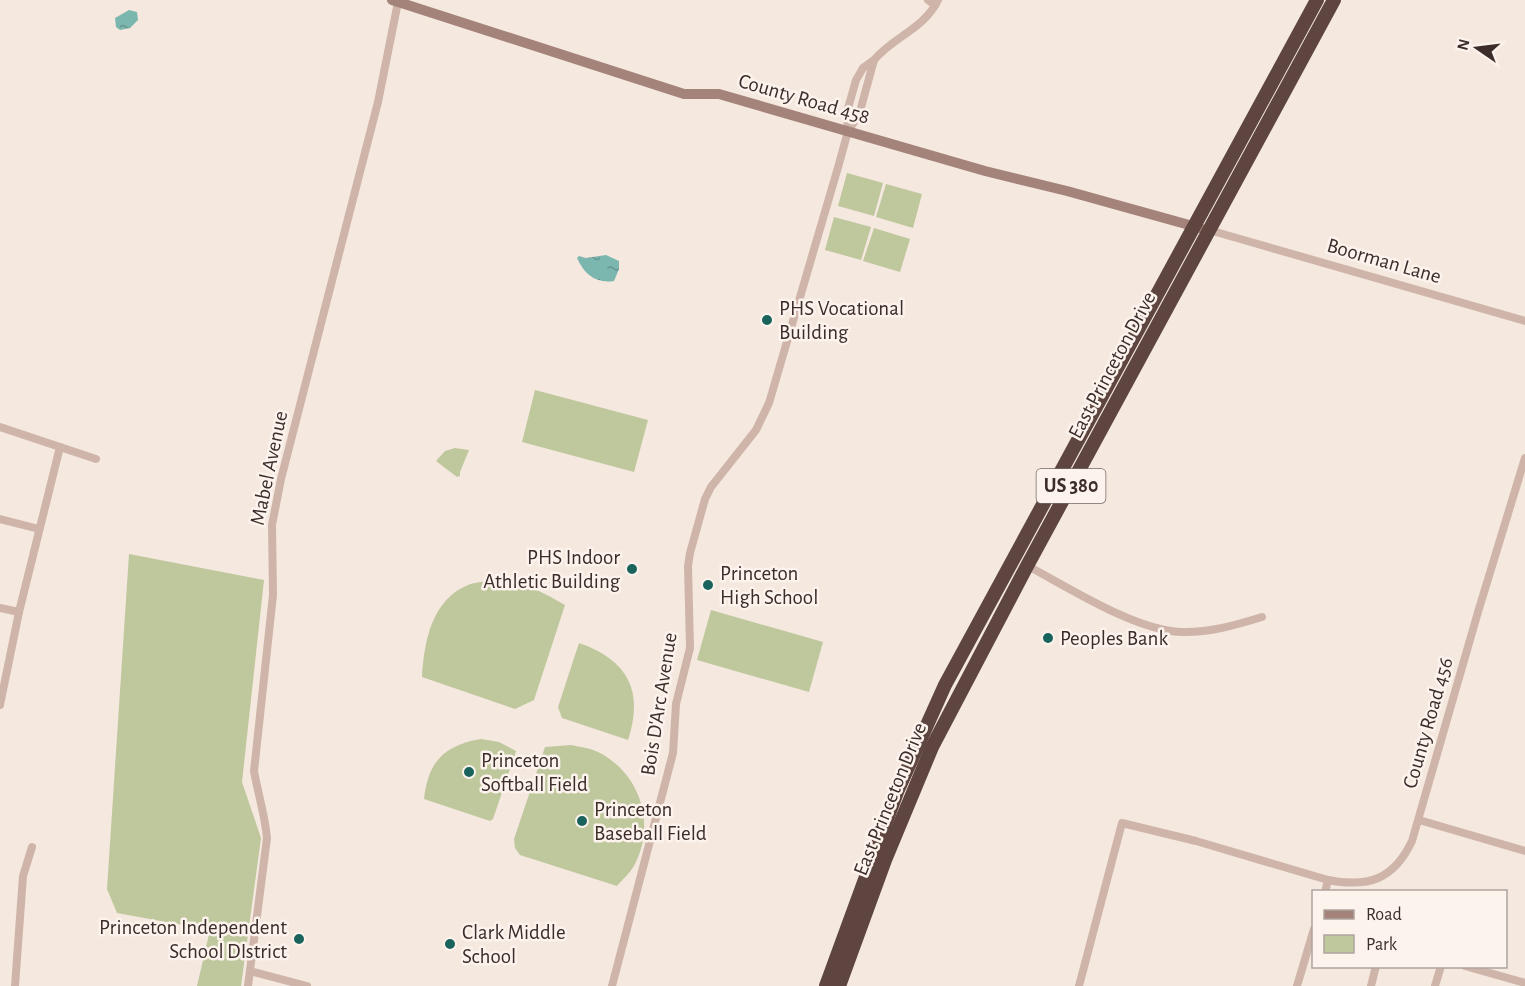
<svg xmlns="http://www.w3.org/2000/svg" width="1525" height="986" font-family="'Alegreya Sans',sans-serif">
	<defs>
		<pattern id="water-ripples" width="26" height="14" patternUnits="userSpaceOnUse" patternTransform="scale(1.5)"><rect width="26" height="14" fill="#7bb6af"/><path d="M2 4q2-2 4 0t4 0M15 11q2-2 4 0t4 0" fill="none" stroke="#66948f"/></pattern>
	</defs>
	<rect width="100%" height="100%" fill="#f5e8df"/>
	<g fill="#bfc79d">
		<path d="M 847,173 L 883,183 L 874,216 L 838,206 Z"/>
		<path d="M 886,184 L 922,194 L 913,228 L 876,217 Z"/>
		<path d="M 834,217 L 871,227 L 861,260 L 825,250 Z"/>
		<path d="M 874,228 L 910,239 L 900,272 L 863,261 Z"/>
		<path d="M 535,390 L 648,420 L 634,472 L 522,442 Z"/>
		<path d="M 455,448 L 469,450 L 460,472 L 460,476 L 457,477 L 436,461 L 445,451 Z"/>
		<path d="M 129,554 L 264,580 L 242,782 L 261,838 L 241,986 L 197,986 L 210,930 L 117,913 L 107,889 Z"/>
		<path d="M 491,580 C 523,581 539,590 565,605 L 534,700 L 515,709 L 422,677 C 424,643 431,600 468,585 C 475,582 484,582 491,580 Z"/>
		<path d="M 711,610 L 823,642 L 809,692 L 697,660 Z"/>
		<path d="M 579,643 C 628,660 644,691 628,740 L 562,718 L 558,707 Z"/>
		<path d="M 481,739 L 499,742 L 516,751 L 493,819 L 490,821 L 424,799 C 428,762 444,745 481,739 Z"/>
		<path d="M 571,745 C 580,747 590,748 598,752 C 640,773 656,823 635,864 C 631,872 623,879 617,886 L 520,855 L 515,848 L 514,839 L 545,747 Z"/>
	</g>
	<g fill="url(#water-ripples)">
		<path d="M 129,10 L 137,12 L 138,20 L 130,28 L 120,30 L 116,27 L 115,18 Z"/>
		<path d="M 606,255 L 619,261 L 619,269 L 614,281 C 596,284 584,274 577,258 L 579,256 L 586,258 Z"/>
	</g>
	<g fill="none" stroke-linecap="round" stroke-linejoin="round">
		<g stroke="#cfb5a9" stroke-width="8">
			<path d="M 928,0 L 935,5"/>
			<path d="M 874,60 C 893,37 924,29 938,0"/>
			<path d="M 1209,230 L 1525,321"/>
			<path d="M 0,427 L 96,459"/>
			<path d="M 0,519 L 39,529"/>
			<path d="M 1026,565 C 1068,587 1134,630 1181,632 C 1209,633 1236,625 1262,617"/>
			<path d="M 0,608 L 19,612"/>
			<path d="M 0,705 L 19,612 L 60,447"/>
			<path d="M 1419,820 L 1525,851"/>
			<path d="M 1325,892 L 1328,880"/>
			<path d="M 1465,966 L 1525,983"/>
			<path d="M 250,971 L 307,986"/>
			<path d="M 15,986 L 23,876 L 32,847"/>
			<path d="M 248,986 L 267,838 C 265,815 258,794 254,771 L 273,595 L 272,525 L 281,479 L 378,102 L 398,2"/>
			<path d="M 612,986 L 673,753 L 676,704 L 690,648 L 688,566 L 690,553 L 705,499 L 711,487 L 756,430 L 769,403 L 839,164 L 848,131 L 847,112 L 856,80 L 863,68 L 874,60 L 859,115 L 848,131"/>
			<path d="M 1079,986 L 1122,823 L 1196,841 L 1328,880 C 1369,888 1394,879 1412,841 L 1478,612 L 1525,458"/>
			<path d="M 1297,986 L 1314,929"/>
			<path d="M 1371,986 L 1376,966"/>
			<path d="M 1435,986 L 1441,966"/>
		</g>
		<path stroke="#a4837a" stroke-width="10" d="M 392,0 L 684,94 L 719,94 L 985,171 L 1067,191 L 1200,228"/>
		<g stroke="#5e4540" stroke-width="14">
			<path d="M 826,986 L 897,792 L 945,685 L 1317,0"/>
			<path d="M 839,986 L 885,860 L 932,747 L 1027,566 L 1334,0"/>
		</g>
	</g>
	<g fill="#1a635d" stroke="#fcf3ed" stroke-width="2">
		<circle cx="767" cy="320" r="6"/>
		<circle cx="632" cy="569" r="6"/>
		<circle cx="708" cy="585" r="6"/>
		<circle cx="1048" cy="638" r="6"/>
		<circle cx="469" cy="772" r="6"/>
		<circle cx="582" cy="821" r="6"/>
		<circle cx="299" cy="939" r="6"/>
		<circle cx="450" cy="944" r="6"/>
	</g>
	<g text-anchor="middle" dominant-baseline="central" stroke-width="5" stroke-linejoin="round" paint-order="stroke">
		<rect fill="#fcf3ed" stroke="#766864" stroke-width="1.5" x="1036.5" y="469" width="69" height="34" rx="4.5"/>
		<g font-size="20" font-weight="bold" fill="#3c2d2a">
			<text x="1071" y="486">US 380</text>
		</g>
		<g font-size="21" fill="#3c2d2a" stroke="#fcf3ed">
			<text transform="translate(804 99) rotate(16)">County Road 458</text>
			<text transform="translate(1384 261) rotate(16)">Boorman Lane</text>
			<text transform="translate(1112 365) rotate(-62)">East Princeton Drive</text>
			<text transform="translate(269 468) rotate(-78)">Mabel Avenue</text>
			<text transform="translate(659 704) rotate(-81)">Bois D'Arc Avenue</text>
			<text transform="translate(1428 723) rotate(-74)">County Road 456</text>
			<text transform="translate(890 799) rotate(-68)">East Princeton Drive</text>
		</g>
		<g font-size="21" fill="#3c2d2a" stroke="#fcf3ed" text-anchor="start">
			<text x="779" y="308">PHS Vocational<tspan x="779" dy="24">Building</tspan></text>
			<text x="620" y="557" text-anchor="end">PHS Indoor<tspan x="620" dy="24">Athletic Building</tspan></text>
			<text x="720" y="573">Princeton<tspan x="720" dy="24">High School</tspan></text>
			<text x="1060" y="638">Peoples Bank</text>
			<text x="481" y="760">Princeton<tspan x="481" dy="24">Softball Field</tspan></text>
			<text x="594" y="809">Princeton<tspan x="594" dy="24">Baseball Field</tspan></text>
			<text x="287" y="927" text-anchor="end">Princeton Independent<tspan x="287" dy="24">School DIstrict</tspan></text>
			<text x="462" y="932">Clark Middle<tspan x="462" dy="24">School</tspan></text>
		</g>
	</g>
	<rect x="1312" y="890" width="195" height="78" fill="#fcf3ed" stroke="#afa49f" stroke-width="1.5"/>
	<rect x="1324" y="910" width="30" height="9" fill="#a4837a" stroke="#afa49f" stroke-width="1.5"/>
	<text x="1366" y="920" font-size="18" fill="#3c2d2a">Road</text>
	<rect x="1324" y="935" width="30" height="18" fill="#bfc79d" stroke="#afa49f" stroke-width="1.5"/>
	<text x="1366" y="950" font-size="18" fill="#3c2d2a">Park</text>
	<g transform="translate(1477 48) rotate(284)" stroke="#fcf3ed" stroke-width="4.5" paint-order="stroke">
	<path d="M0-4.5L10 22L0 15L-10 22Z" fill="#3c2d2a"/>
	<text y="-9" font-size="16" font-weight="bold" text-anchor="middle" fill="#3c2d2a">N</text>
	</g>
</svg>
